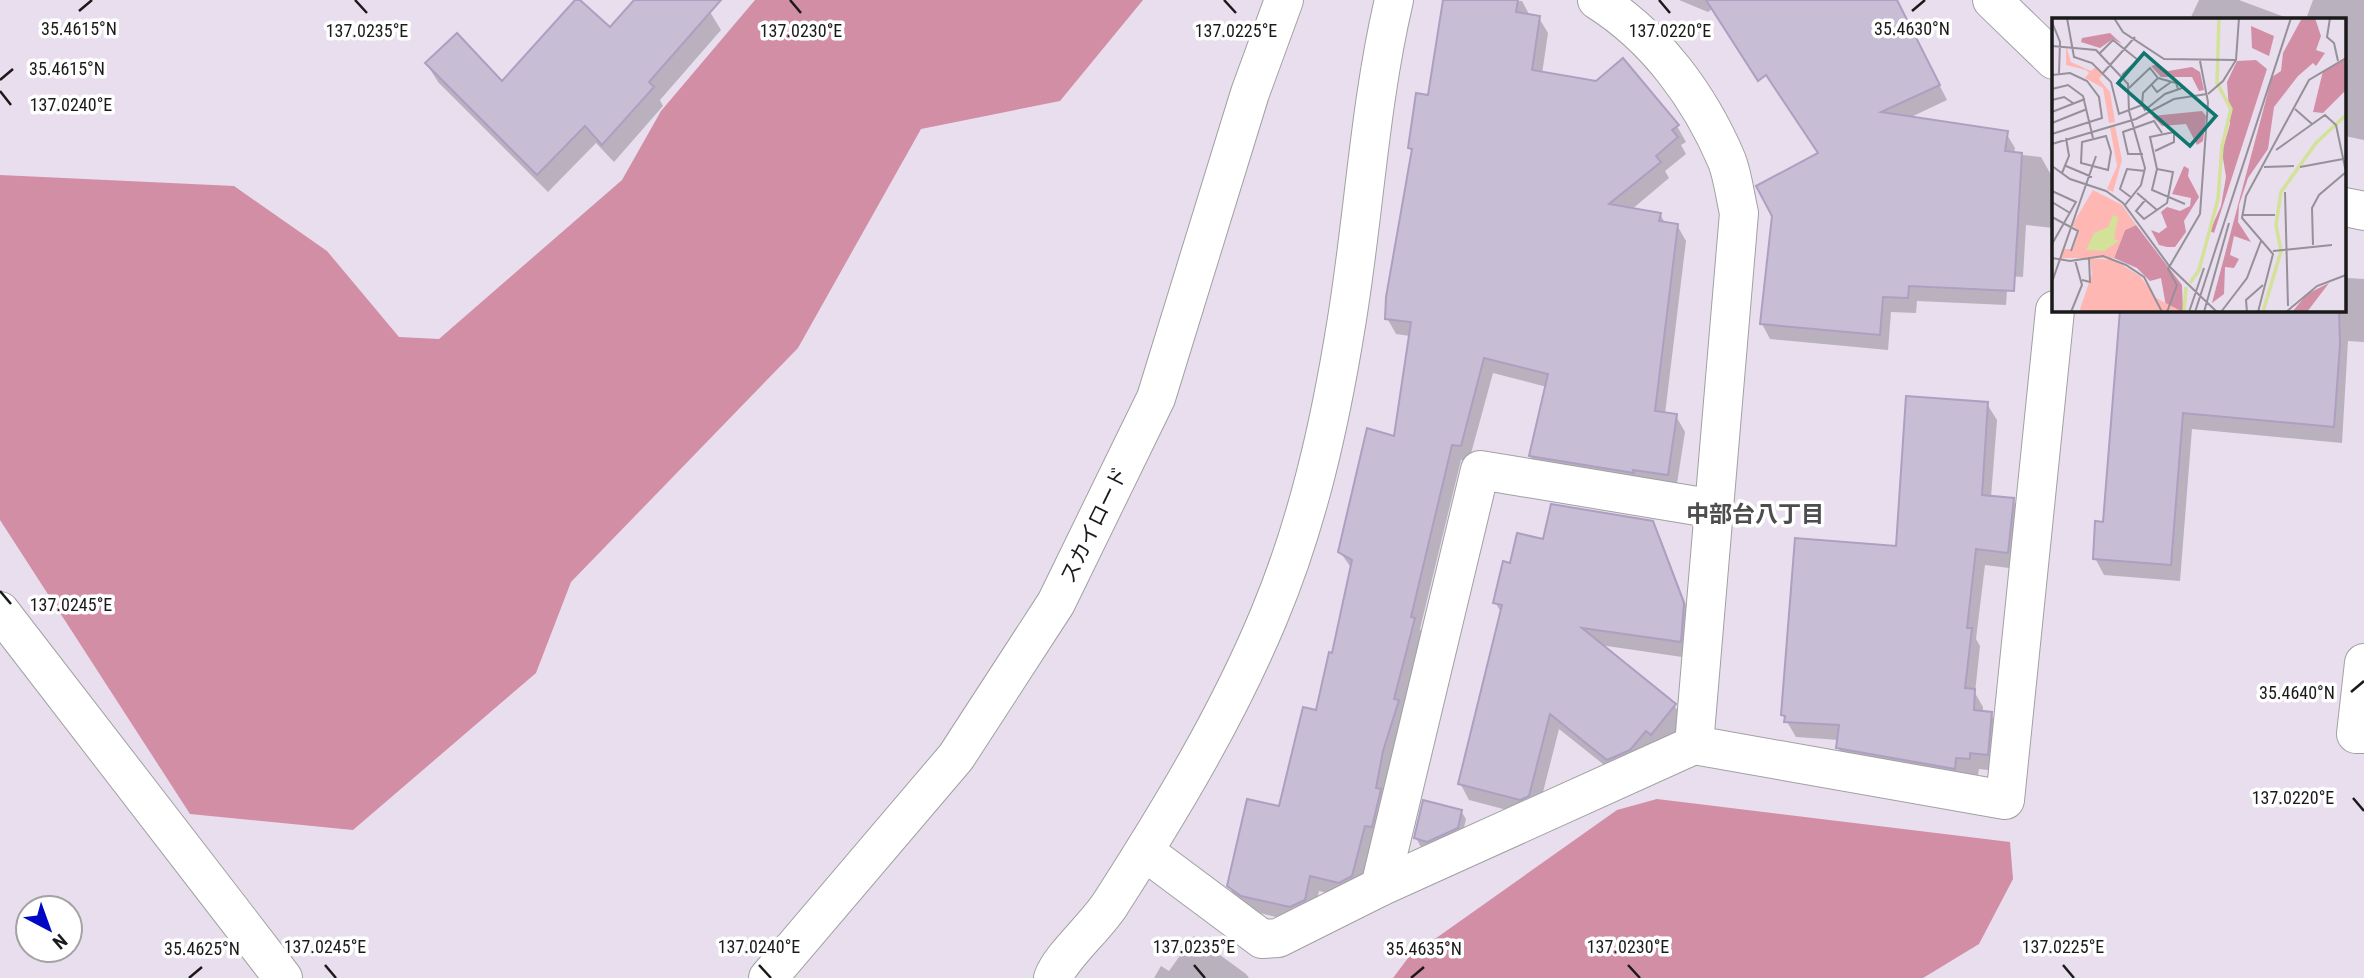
<svg xmlns="http://www.w3.org/2000/svg" width="2364" height="978" font-family="'Roboto Condensed','Noto Sans JP',sans-serif">
	<rect width="100%" height="100%" fill="#e8deee"/>
	<g fill="#d28ea5">
		<path d="M 755,0 L 1143,0 L 1060,101 L 921,129 L 798,348 L 571,582 L 536,673 L 353,830 L 190,814 L 0,520 L 0,175 L 234,186 L 327,251 L 399,337 L 439,339 L 622,180 L 661,111 Z"/>
		<path d="M 1657,799 L 2010,842 L 2013,879 L 1979,944 L 1923,978 L 1393,978 L 1408,958 L 1617,810 Z"/>
	</g>
	<g fill="#0003">
		<path d="M 577,0 L 611,29 L 636,0 L 717,0 L 710,12 L 721,30 L 660,100 L 663,106 L 614,162 L 596,143 L 548,192 L 438,82 L 427,64 L 502,83 Z"/>
		<path d="M 1445,0 L 1522,1 L 1530,16 L 1539,18 L 1548,33 L 1542,74 L 1677,126 L 1686,142 L 1681,145 L 1686,154 L 1665,171 L 1669,178 L 1631,210 L 1660,214 L 1665,223 L 1677,225 L 1686,241 L 1665,414 L 1676,416 L 1685,432 L 1676,490 L 1539,471 L 1530,456 L 1547,387 L 1493,373 L 1469,461 L 1461,460 L 1420,629 L 1423,635 L 1361,892 L 1349,898 L 1319,891 L 1313,916 L 1300,923 L 1252,911 L 1238,902 L 1229,886 L 1280,808 L 1317,712 L 1334,656 L 1352,569 L 1340,552 L 1395,438 L 1410,336 L 1396,334 L 1387,318 L 1413,154 L 1410,148 L 1430,97 Z"/>
		<path d="M 1679,0 L 1879,0 L 1908,23 L 1947,100 L 1909,118 L 2006,133 L 2015,148 L 2014,154 L 2041,157 L 2050,173 L 2054,173 L 2054,228 L 2026,225 L 2023,277 L 2008,276 L 2006,305 L 1917,301 L 1916,313 L 1891,312 L 1888,350 L 1770,339 L 1762,324 L 1819,155 L 1758,62 L 1712,9 L 1708,12 Z"/>
		<path d="M 2199,0 L 2239,0 L 2290,19 L 2190,19 Z"/>
		<path d="M 2313,0 L 2364,0 L 2364,140 L 2345,136 L 2345,19 L 2306,19 Z"/>
		<path d="M 2345,273 L 2348,278 L 2364,279 L 2364,342 L 2348,341 L 2342,443 L 2192,429 L 2180,581 L 2104,575 L 2095,558 L 2104,524 L 2137,310 L 2345,310 Z"/>
		<path d="M 1987,404 L 1997,420 L 1991,497 L 2013,500 L 2022,516 L 2017,569 L 1985,565 L 1976,639 L 1980,646 L 1975,693 L 1983,707 L 1983,713 L 1991,714 L 2000,730 L 1996,771 L 1979,769 L 1978,775 L 1848,764 L 1838,748 L 1839,740 L 1796,737 L 1783,715 L 1897,548 Z"/>
		<path d="M 1651,522 L 1661,539 L 1692,621 L 1689,658 L 1600,645 L 1674,705 L 1684,721 L 1661,750 L 1618,776 L 1559,729 L 1538,812 L 1530,816 L 1469,800 L 1460,783 L 1502,614 L 1495,602 L 1511,565 L 1545,541 Z"/>
		<path d="M 1461,811 L 1466,819 L 1462,836 L 1432,850 L 1421,847 L 1416,838 Z"/>
		<path d="M 1194,936 L 1246,974 L 1249,978 L 1154,978 L 1161,966 L 1169,971 Z"/>
	</g>
	<g fill="#c7bed5" stroke="#ad9fc1" stroke-width="2">
		<path d="M 575,0 L 580,0 L 610,27 L 634,0 L 721,0 L 649,82 L 654,87 L 602,145 L 585,126 L 537,175 L 425,63 L 457,33 L 502,81 Z"/>
		<path d="M 1443,0 L 1518,0 L 1516,12 L 1540,16 L 1532,70 L 1596,81 L 1623,58 L 1679,125 L 1672,130 L 1678,137 L 1656,156 L 1661,162 L 1609,204 L 1661,213 L 1659,221 L 1678,224 L 1655,411 L 1677,414 L 1668,475 L 1633,470 L 1634,473 L 1529,456 L 1548,374 L 1484,358 L 1461,446 L 1452,445 L 1411,617 L 1415,618 L 1394,699 L 1399,700 L 1383,751 L 1376,788 L 1381,789 L 1372,827 L 1365,826 L 1352,876 L 1339,883 L 1310,876 L 1305,900 L 1290,907 L 1241,896 L 1227,886 L 1247,799 L 1279,806 L 1303,707 L 1316,710 L 1329,652 L 1332,653 L 1352,560 L 1338,552 L 1367,428 L 1394,436 L 1411,322 L 1385,319 L 1386,297 L 1412,149 L 1408,148 L 1416,93 L 1428,95 Z"/>
		<path d="M 1706,0 L 1897,0 L 1940,85 L 1881,112 L 2008,131 L 2005,151 L 2022,153 L 2014,291 L 1909,286 L 1908,298 L 1883,297 L 1880,335 L 1760,324 L 1772,216 L 1756,186 L 1818,153 L 1766,75 L 1758,81 Z"/>
		<path d="M 2120,310 L 2339,310 L 2340,345 L 2334,427 L 2183,413 L 2171,565 L 2093,559 L 2095,521 L 2103,522 Z"/>
		<path d="M 1906,396 L 1988,402 L 1982,495 L 2014,498 L 2008,553 L 1976,549 L 1967,628 L 1972,628 L 1965,688 L 1975,689 L 1974,710 L 1992,712 L 1988,755 L 1970,753 L 1970,759 L 1956,758 L 1955,769 L 1836,748 L 1839,725 L 1784,722 L 1785,716 L 1781,715 L 1795,538 L 1896,546 Z"/>
		<path d="M 1551,504 L 1653,521 L 1684,603 L 1681,642 L 1582,628 L 1676,704 L 1651,735 L 1646,731 L 1630,750 L 1607,760 L 1550,714 L 1529,796 L 1520,800 L 1458,784 L 1502,605 L 1493,603 L 1503,561 L 1510,563 L 1517,533 L 1543,539 Z"/>
		<path d="M 1423,800 L 1462,810 L 1458,828 L 1427,842 L 1414,838 Z"/>
	</g>
	<g fill="none" stroke-linecap="round" stroke-linejoin="round">
		<g stroke="#a1a1a1" stroke-width="40">
			<g id="minor">
				<path d="M 1597,0 C 1656,37 1700,97 1727,161 C 1733,177 1735,196 1739,213 L 1694,745"/>
				<path d="M 0,611 L 283,978"/>
				<path d="M 2364,663 L 2356,734 L 2364,734"/>
				<path d="M 1144,851 L 1262,939 L 1278,938 L 1380,887 L 1694,745 L 2005,800 L 2055,310"/>
				<path d="M 1380,887 L 1480,470 L 1715,509"/>
				<path d="M 1053,978 C 1061,956 1097,926 1111,903 C 1170,811 1227,717 1269,616 C 1308,523 1330,424 1346,325 C 1364,217 1369,107 1394,0"/>
			</g>
		</g>
		<g stroke="#a1a1a1" stroke-width="40">
			<g id="tertiary">
				<path d="M 1992,0 L 2054,60"/>
				<path d="M 2345,207 L 2364,211"/>
				<path d="M 768,978 L 956,757 L 1056,603 L 1156,398 L 1250,93 L 1284,0"/>
			</g>
		</g>
		<use href="#minor" stroke="#fff" stroke-width="38"/>
		<use href="#tertiary" stroke="#fff" stroke-width="38"/>
	</g>
	<path fill="none" stroke="#1a1a1a" stroke-width="2.5" d="M 355,0 L 367,13M 790,0 L 801,13M 1224,0 L 1236,13M 1659,0 L 1670,13M 79,11 L 92,0M 1912,11 L 1925,0M 0,80 L 13,69M 0,91 L 11,105M 0,591 L 11,604M 2351,692 L 2364,681M 2353,798 L 2364,811M 325,965 L 336,978M 759,965 L 771,978M 1194,965 L 1205,978M 1628,965 L 1640,978M 2063,965 L 2074,978M 189,978 L 202,967M 1411,978 L 1424,967"/>
	<g text-anchor="middle" dominant-baseline="central" stroke-width="7" stroke-linejoin="round" paint-order="stroke">
		<g font-size="21" fill="#1a1a1a" stroke="#fff">
			<text transform="translate(1094 525) rotate(-64)">スカイロード</text>
		</g>
		<g font-size="23" font-weight="bold" fill="#4d4d4d" stroke="#fff">
			<text x="1755" y="514">中部台八丁目</text>
		</g>
	</g>
	<g transform="translate(2052 18)">
		<rect width="294" height="294" fill="#e8deee"/>
		<path d="M 250,0 L 263,0 L 269,18 L 264,32 L 273,35 L 264,48 L 261,45 L 246,58 L 222,89 L 216,131 L 196,160 L 187,187 L 186,204 L 199,224 L 182,218 L 178,237 L 187,241 L 182,250 L 173,249 L 172,276 L 160,285 L 220,59 L 229,53 L 231,35 ZM 199,8 L 222,18 L 217,38 L 200,30 ZM 58,15 L 70,26 L 61,21 L 48,30 L 29,24 L 30,20 ZM 294,41 L 294,72 L 271,95 L 261,94 L 271,53 ZM 204,42 L 215,51 L 162,215 L 158,213 L 169,188 L 174,159 L 170,134 L 178,106 L 175,64 L 185,43 ZM 106,46 L 116,53 L 140,49 L 148,54 L 152,72 L 147,73 L 140,59 L 109,59 L 99,48 ZM 150,93 L 154,98 L 151,123 L 145,127 L 134,106 L 110,108 L 100,98 ZM 132,148 L 137,151 L 136,158 L 147,179 L 132,203 L 134,214 L 123,229 L 115,229 L 107,227 L 99,212 L 107,215 L 115,209 L 109,194 L 115,189 L 128,193 L 138,188 L 139,180 L 120,176 ZM 84,207 L 130,267 L 131,294 L 115,294 L 109,260 L 98,263 L 85,250 L 62,240 L 73,212 ZM 277,265 L 255,294 L 240,294 L 255,276 Z" fill="#d28ea5"/>
		<path d="M 14,28 L 19,44 L 39,53 L 44,49 L 51,56 L 47,61 L 58,74 L 63,104 L 57,105 L 51,70 L 33,60 L 37,55 L 34,52 L 14,47 ZM 63,108 L 70,142 L 61,174 L 55,171 L 65,148 L 58,109 ZM 41,172 L 70,187 L 84,207 L 73,212 L 62,240 L 8,240 L 10,231 L 21,231 L 27,213 L 20,207 ZM 38,240 L 62,242 L 88,258 L 104,280 L 131,294 L 27,294 L 40,256 Z" fill="#ffb7b4"/>
		<path d="M 61,197 L 66,199 L 62,221 L 67,223 L 52,233 L 34,232 L 42,215 L 56,209 Z" fill="#d3e199"/>
		<path fill="none" stroke="#d3e199" stroke-width="3.5" d="M 138,265 L 147,252 L 166,181 L 170,128 L 179,91 L 165,65 L 167,0M 132,294 L 134,269M 211,294 L 229,233 L 224,207 L 229,174 L 264,125 L 294,97"/>
		<path fill="none" stroke="#969099" stroke-width="2" d="M 15,0 L 22,39 L 40,45 L 59,64 L 67,96 L 90,87M 62,0 L 71,14 L 112,41 L 184,42M 278,0 L 275,19 L 282,25 L 286,43M 0,4 L 8,24 L 7,55M 0,28 L 44,32 L 76,66 L 77,93 L 93,150 L 89,167 L 73,187M 48,35 L 61,22 L 86,42 L 70,57M 51,55 L 83,19M 0,57 L 18,55 L 35,63 L 47,79 L 50,100 L 0,116M 99,66 L 105,74 L 119,64M 77,70 L 98,50 L 106,60 L 124,65 L 126,71M 0,71 L 16,67 L 31,78 L 41,120M 156,76 L 171,63 L 184,42 L 187,0M 0,82 L 12,79 L 21,85M 90,87 L 93,92 L 113,76 L 133,69M 90,87 L 91,75 L 106,60M 243,91 L 260,106M 0,94 L 33,81M 0,105 L 35,91M 54,118 L 59,134 L 56,152 L 29,145 L 30,124 ZM 0,126 L 84,101 L 122,81 L 155,76M 224,132 L 273,97 L 284,107 L 294,154M 103,133 L 122,124 L 122,114 L 98,119 L 105,151 L 100,172 L 133,186M 91,136 L 76,136 L 71,114 L 102,103 L 110,115M 0,148 L 18,161 L 54,173 L 71,185 L 118,249 L 165,294M 14,148 L 40,159M 212,149 L 242,148M 248,149 L 291,141M 10,155 L 17,138 L 14,120M 0,173 L 24,184 L 0,226M 233,174 L 236,288M 85,175 L 105,192M 80,180 L 68,171 L 75,151 L 93,153M 94,181 L 84,193 L 92,201 L 115,185 L 121,154 L 105,151M 0,184 L 18,195M 190,197 L 223,197M 0,199 L 26,213 L 19,233M 261,227 L 260,190 L 267,177 L 294,154M 221,233 L 280,227M 0,240 L 18,243 L 51,238 L 74,247 L 92,259 L 110,294M 30,262 L 38,264 L 37,239M 0,264 L 44,138M 19,294 L 30,267 L 23,242M 115,294 L 125,267 L 116,251 L 148,196 L 156,84 L 148,43M 137,294 L 152,250M 143,294 L 239,0M 152,294 L 177,205M 169,294 L 195,260 L 209,223M 195,294 L 194,282 L 211,267M 206,294 L 221,236 L 190,200 L 194,178 L 257,62 L 294,40M 234,294 L 265,268 L 294,257"/>
		<path fill="#0f766e" fill-opacity="0.15" stroke="#0f766e" stroke-width="3.5" d="M 92,35 L 164,98 L 138,128 L 66,65 Z"/>
		<rect width="294" height="294" fill="none" stroke="#1a1a1a" stroke-width="3.5"/>
	</g>
	<g font-size="18" text-anchor="middle" fill="#1a1a1a" stroke="#fff" stroke-width="7" stroke-linejoin="round" paint-order="stroke">
		<text x="79" y="35">35.4615°N</text>
		<text x="1912" y="35">35.4630°N</text>
		<text x="367" y="37">137.0235°E</text>
		<text x="801" y="37">137.0230°E</text>
		<text x="1236" y="37">137.0225°E</text>
		<text x="1670" y="37">137.0220°E</text>
		<text x="67" y="75">35.4615°N</text>
		<text x="71" y="111">137.0240°E</text>
		<text x="71" y="611">137.0245°E</text>
		<text x="2297" y="699">35.4640°N</text>
		<text x="2293" y="804">137.0220°E</text>
		<text x="325" y="953">137.0245°E</text>
		<text x="759" y="953">137.0240°E</text>
		<text x="1194" y="953">137.0235°E</text>
		<text x="1628" y="953">137.0230°E</text>
		<text x="2063" y="953">137.0225°E</text>
		<text x="202" y="955">35.4625°N</text>
		<text x="1424" y="955">35.4635°N</text>
	</g>
	<g transform="translate(49 929) rotate(139)"><circle r="33" fill="#ffffff" stroke="#a3a3a3" stroke-width="2"/>
	<path d="M0-5L12 26L0 18L-12 26Z" fill="#0007c5"/>
	<text y="-10" font-size="19" font-weight="bold" text-anchor="middle" fill="#1a1a1a">N</text>
	</g>
</svg>
